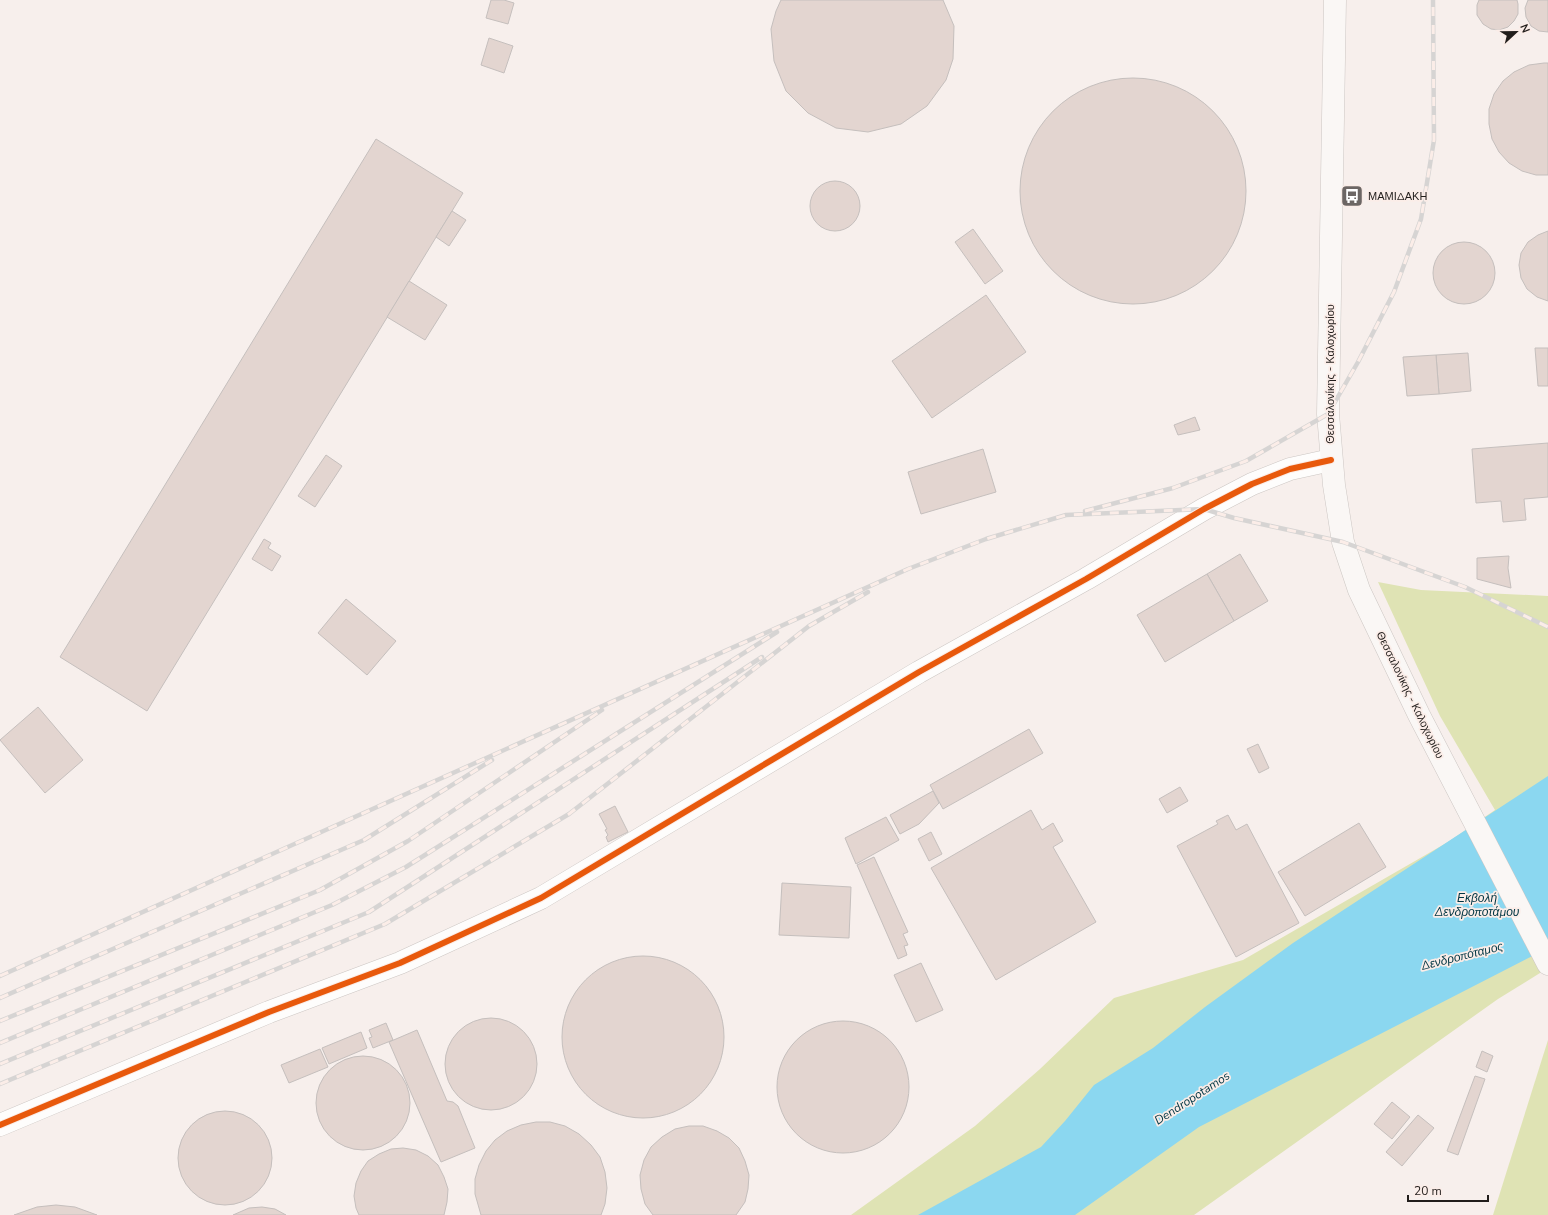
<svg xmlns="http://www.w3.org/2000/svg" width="1548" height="1215" font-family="'Nunito Sans',sans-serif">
	<rect width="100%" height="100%" fill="#f7efec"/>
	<g fill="#dfe3b4">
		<path d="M 1378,582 L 1421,590 L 1548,596 L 1548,968 L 1498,999 L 1194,1215 L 851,1215 L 975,1126 L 1040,1069 L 1114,998 L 1243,960 L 1448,842 L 1495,810 L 1440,716 Z"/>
		<path d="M 1548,1040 L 1548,1215 L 1493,1215 Z"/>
	</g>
	<path fill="#8bd7f0" d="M 1548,776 L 1548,948 L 1199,1127 L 1075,1215 L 918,1215 L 1041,1147 L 1065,1121 L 1094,1085 L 1153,1048 L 1205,1007 L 1293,943 Z"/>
	<g fill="#e3d5d0" stroke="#c5bfbd">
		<path d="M 491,0 L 504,0 L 514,3 L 508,24 L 486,18 Z"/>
		<path d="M 781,0 L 943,0 L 954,26 L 953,59 L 946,80 L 927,106 L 901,124 L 868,132 L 836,128 L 808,113 L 786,91 L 774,61 L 771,29 L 776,11 Z"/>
		<path d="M 1479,0 L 1517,0 L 1518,4 L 1518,14 L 1514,21 L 1508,27 L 1499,30 L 1491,29 L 1483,24 L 1477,15 L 1477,5 Z"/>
		<path d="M 1528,0 L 1548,0 L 1548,32 L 1539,31 L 1531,26 L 1526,17 L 1525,8 Z"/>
		<path d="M 489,38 L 513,46 L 504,73 L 481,65 Z"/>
		<path d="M 1544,63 L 1548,63 L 1548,175 L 1536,175 L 1522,171 L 1509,163 L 1499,152 L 1492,139 L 1489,124 L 1489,109 L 1494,94 L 1503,81 L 1514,72 L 1529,65 Z"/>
		<circle cx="1133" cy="191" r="113"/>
		<path d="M 376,139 L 463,193 L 147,711 L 60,657 Z"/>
		<circle cx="835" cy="206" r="25"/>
		<path d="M 452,211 L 466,220 L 449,246 L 436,237 Z"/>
		<path d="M 973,229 L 1003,271 L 985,284 L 955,242 Z"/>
		<path d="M 1548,231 L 1548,301 L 1537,297 L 1527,289 L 1521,278 L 1519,265 L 1521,253 L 1528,242 L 1538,235 Z"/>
		<circle cx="1464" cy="273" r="31"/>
		<path d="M 409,281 L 447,305 L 425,340 L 387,317 Z"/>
		<path d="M 986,295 L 1026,352 L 932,418 L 892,361 Z"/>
		<path d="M 1535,348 L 1548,348 L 1548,386 L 1538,386 Z"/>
		<path d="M 1468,353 L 1471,391 L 1439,394 L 1436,355 Z"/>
		<path d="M 1436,355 L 1439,394 L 1407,396 L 1403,357 Z"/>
		<path d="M 1195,417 L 1200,430 L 1178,435 L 1174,425 Z"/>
		<path d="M 1548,443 L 1548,497 L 1524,499 L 1526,520 L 1503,522 L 1501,501 L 1476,503 L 1472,449 Z"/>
		<path d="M 983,449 L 996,492 L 921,514 L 908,472 Z"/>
		<path d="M 326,455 L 342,466 L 315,507 L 298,496 Z"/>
		<path d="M 264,539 L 271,543 L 268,548 L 281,556 L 272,571 L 252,559 Z"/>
		<path d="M 1240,554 L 1268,601 L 1234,621 L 1207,574 Z"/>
		<path d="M 1509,556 L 1508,568 L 1511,588 L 1477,579 L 1477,558 Z"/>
		<path d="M 1207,574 L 1234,621 L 1165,662 L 1137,615 Z"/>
		<path d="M 346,599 L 396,641 L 367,675 L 318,633 Z"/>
		<path d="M 38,707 L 83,760 L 45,793 L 0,740 Z"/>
		<path d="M 1029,729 L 1043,753 L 943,809 L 930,785 Z"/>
		<path d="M 1258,744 L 1269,768 L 1259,773 L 1247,749 Z"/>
		<path d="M 1180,787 L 1188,801 L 1167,813 L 1159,799 Z"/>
		<path d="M 933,791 L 939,803 L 919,824 L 900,834 L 890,815 Z"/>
		<path d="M 615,806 L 628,832 L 608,842 L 606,837 L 608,835 L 605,830 L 607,829 L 599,814 Z"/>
		<path d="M 1031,810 L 1042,830 L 1053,823 L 1063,841 L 1053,847 L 1096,922 L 996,980 L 931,868 Z"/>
		<path d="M 1228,815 L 1236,830 L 1247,824 L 1299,923 L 1236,957 L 1177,846 L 1218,824 L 1216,821 Z"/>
		<path d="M 886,817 L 899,840 L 856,864 L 845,838 Z"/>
		<path d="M 1359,823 L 1386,867 L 1305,916 L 1278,872 Z"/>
		<path d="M 931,832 L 942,854 L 929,861 L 918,839 Z"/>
		<path d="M 874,857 L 908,932 L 903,934 L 908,945 L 904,946 L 907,955 L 898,959 L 857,865 Z"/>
		<path d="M 782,883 L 851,887 L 849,938 L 779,935 Z"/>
		<circle cx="643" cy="1037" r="81"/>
		<path d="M 921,963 L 943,1010 L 916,1022 L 894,975 Z"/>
		<circle cx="491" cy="1064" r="46"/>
		<circle cx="843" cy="1087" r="66"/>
		<path d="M 386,1023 L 393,1040 L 373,1048 L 369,1038 L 372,1037 L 369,1030 Z"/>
		<path d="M 417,1030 L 447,1101 L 453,1102 L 458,1106 L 475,1148 L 441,1162 L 389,1042 Z"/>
		<path d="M 361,1032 L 367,1048 L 329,1064 L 322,1048 Z"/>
		<path d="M 320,1049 L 328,1067 L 289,1083 L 281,1065 Z"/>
		<path d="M 1482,1051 L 1493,1056 L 1487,1072 L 1476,1067 Z"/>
		<circle cx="363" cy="1103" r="47"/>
		<path d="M 1475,1076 L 1485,1079 L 1458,1155 L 1447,1151 Z"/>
		<path d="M 1392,1102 L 1410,1117 L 1392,1139 L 1374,1124 Z"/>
		<circle cx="225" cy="1158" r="47"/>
		<path d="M 1418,1115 L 1434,1128 L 1402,1166 L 1386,1152 Z"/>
		<path d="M 536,1122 L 550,1122 L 565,1126 L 579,1134 L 591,1145 L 600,1157 L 605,1172 L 607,1188 L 605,1204 L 601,1215 L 481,1215 L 475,1194 L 475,1179 L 479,1165 L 486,1151 L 495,1140 L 507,1131 L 521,1125 Z"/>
		<path d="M 689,1126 L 703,1126 L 717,1131 L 729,1138 L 739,1148 L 745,1161 L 749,1175 L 748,1189 L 745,1202 L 736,1215 L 653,1215 L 645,1204 L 641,1189 L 640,1175 L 644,1160 L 651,1147 L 662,1137 L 675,1129 Z"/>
		<path d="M 403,1148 L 416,1150 L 428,1156 L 438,1165 L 444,1177 L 448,1189 L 447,1202 L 444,1215 L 359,1215 L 356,1208 L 354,1196 L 356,1183 L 361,1171 L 368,1161 L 379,1154 L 391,1149 Z"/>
		<path d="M 56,1205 L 75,1207 L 97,1215 L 14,1215 L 37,1207 Z"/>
		<path d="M 262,1207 L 275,1209 L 286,1215 L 233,1215 L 249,1208 Z"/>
	</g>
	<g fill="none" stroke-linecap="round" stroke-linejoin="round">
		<g stroke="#ccc6c3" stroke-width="23">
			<path id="minor" d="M 0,1125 L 269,1012 L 400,963 L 541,898 L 919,672 L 1086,579 L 1204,509 L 1252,484 L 1290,469 L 1331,460"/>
		</g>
		<g stroke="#ccc6c3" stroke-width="23">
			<path id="secondary" d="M 1335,0 L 1328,414 L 1334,485 L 1343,542 L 1359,590 L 1419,715 L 1548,964"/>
		</g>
		<use href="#minor" stroke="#fefdfc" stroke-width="22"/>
		<use href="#secondary" stroke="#faf7f5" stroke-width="22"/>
		<g stroke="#d6d4d3" stroke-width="4.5">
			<g id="rail">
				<path d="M 1085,511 L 1173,488 L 1246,461 L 1328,414 L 1358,362 L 1394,292 L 1421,219 L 1434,140 L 1433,0"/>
				<path d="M 0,976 L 908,569 L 986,539 L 1066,515 L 1204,509 L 1234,518 L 1343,542 L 1465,587 L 1548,627"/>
				<path d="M 0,998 L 364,840 L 492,760"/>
				<path d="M 0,1021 L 320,890 L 408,841 L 602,710"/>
				<path d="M 0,1043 L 332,905 L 406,867 L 777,632"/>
				<path d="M 0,1064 L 369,912 L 762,657"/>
				<path d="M 0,1084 L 385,924 L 569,814 L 809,626 L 868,592"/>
			</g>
		</g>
		<use href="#rail" stroke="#fbede8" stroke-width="3" stroke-dasharray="9" stroke-linecap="butt"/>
		<g stroke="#fbede8" stroke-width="8">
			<path id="cycleway" d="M 0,1125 L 269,1012 L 400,963 L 541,898 L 919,672 L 1086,579 L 1204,509 L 1252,484 L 1290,469 L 1331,460"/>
		</g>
		<use href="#cycleway" stroke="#e8590c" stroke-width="6"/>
	</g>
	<defs>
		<g id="bus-square" transform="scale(1.15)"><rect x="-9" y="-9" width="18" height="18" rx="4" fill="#6c6664" stroke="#fbede8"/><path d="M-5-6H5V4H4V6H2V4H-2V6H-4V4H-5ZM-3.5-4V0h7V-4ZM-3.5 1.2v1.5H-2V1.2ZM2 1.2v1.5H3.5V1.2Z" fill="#fff"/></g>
	</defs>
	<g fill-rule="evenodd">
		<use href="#bus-square" x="1352" y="196"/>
	</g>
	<g text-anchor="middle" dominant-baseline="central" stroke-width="3.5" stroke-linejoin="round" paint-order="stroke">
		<g font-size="11" fill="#211d1b" stroke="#fbede8" text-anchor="start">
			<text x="1368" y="196">ΜΑΜΙΔΑΚΗ</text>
		</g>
		<g font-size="11" fill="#211d1b" stroke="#fbede8">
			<text transform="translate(1330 374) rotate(-90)">Θεσσαλονίκης - Καλοχωρίου</text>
			<text transform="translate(1410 695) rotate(64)">Θεσσαλονίκης - Καλοχωρίου</text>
		</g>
		<g font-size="12" font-style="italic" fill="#003644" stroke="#fbede8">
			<text x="1477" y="898">Εκβολή<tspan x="1477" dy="14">Δενδροποτάμου</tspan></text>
			<text transform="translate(1462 956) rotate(-14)">Δενδροπόταμος</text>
			<text transform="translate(1192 1098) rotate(-33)">Dendropotamos</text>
		</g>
	</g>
	<g transform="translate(1516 32) rotate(68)" stroke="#fbede8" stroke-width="3" paint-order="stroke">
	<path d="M0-3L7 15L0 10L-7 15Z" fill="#211d1b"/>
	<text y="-6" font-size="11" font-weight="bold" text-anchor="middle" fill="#211d1b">N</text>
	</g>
	<path d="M1408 1195v6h80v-6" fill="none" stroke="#211d1b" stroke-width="2"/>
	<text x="1414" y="1195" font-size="12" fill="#211d1b" stroke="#fbede8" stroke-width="3" paint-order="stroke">20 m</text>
</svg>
